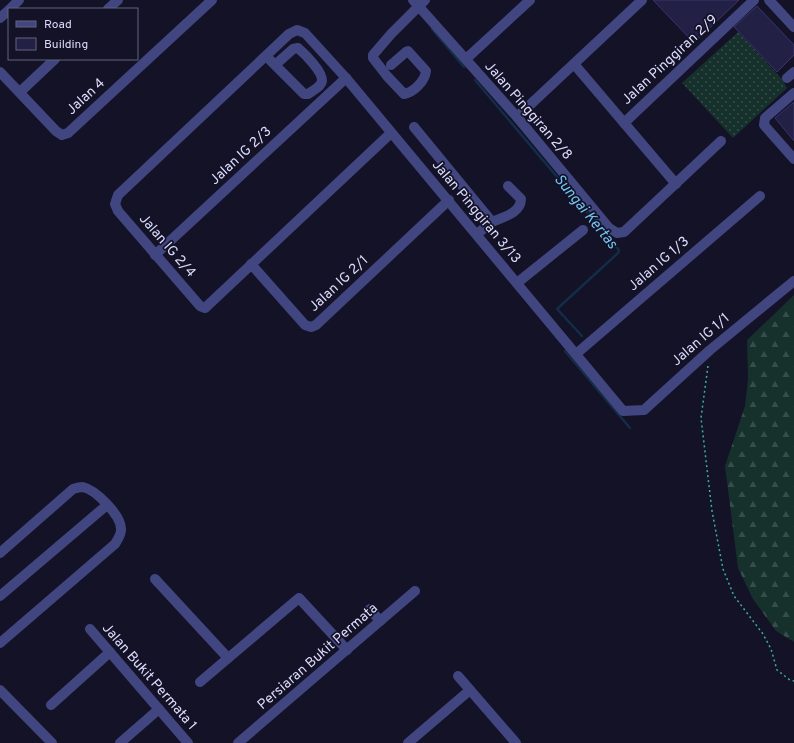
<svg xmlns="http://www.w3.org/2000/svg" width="794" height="743" font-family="Overpass,sans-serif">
	<defs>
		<pattern id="grass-dots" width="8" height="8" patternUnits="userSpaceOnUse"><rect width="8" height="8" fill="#16302c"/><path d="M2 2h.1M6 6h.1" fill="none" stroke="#374d4c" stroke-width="1.8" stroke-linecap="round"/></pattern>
		<pattern id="forest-firs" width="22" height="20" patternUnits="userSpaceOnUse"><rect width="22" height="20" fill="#16302c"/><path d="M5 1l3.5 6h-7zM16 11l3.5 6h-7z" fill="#374d4c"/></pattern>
	</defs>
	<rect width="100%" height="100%" fill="#131227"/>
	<path fill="url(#grass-dots)" d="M 738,32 L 782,79 L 787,88 L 733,138 L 682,83 Z"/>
	<path fill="url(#forest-firs)" d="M 794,295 L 794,642 L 776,631 L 753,599 L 738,568 L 725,466 L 745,406 L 748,379 L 747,340 Z"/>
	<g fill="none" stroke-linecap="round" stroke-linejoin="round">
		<g stroke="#132d49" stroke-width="2.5">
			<path d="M 432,29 L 464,67"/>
			<path d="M 475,80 L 619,250 L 618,253 L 557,309 L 582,336"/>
			<path d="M 565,351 L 630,428"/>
		</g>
	</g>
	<g fill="#232046" stroke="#393470">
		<path d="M 653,0 L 739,0 L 694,43 Z"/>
		<path d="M 757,6 L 794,45 L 794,55 L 777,72 L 734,27 Z"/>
		<path d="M 794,102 L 794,141 L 775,118 Z"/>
	</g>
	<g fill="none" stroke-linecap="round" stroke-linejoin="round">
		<path stroke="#3bb09c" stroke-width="1.5" stroke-dasharray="2 3" stroke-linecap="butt" d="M 708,366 L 701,418 L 712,511 L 723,569 L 734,596 L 763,634 L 771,649 L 777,670 L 790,680 L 794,681"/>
		<g stroke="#414681" stroke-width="10">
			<path d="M 413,0 L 517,117 L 609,228 L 617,233 L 624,232 L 721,141"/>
			<path d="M 769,0 L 794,27"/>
			<path d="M 10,9 L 19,0"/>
			<path d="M 108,9 L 118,0"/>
			<path d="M 0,18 L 9,10"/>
			<path d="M 266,56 L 304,94 L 308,94 C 312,91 321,87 322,81 C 323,72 305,54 298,48 L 293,49 L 275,65"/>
			<path d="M 466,59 L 530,0"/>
			<path d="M 574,64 L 676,184"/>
			<path d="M 391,65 L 406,52 L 408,51 L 426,71 C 425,81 414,92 404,94 L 387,76 L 373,58 L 373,55 L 391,34 L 425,0"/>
			<path d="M 0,72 L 56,131 L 62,135 L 68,133 L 212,0"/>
			<path d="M 787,78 L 794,72"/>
			<path d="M 20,92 L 55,59"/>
			<path d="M 794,93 L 765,118 L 764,125 L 794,159"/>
			<path d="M 517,117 L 642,0"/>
			<path d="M 624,123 L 754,0"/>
			<path d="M 414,127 L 492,222 C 503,217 521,213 521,199 L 508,186"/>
			<path d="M 391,133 L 205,308 L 200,306 L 118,211 L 115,204 L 118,195 L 289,34 L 297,30 L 305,33 L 346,78 L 623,411 L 644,410 L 710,350 L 794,281"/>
			<path d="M 477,234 L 492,222"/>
			<path d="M 155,255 L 346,78"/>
			<path d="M 251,264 L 305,325 L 311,327 L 316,325 L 449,200"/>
			<path d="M 517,283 L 583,230"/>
			<path d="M 576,354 L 760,196"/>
			<path d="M 0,553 L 73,489 C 76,488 80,487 83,487 C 96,490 122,516 121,530 C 121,535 118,539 115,544 L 0,643"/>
			<path d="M 155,579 L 228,658"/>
			<path d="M 0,596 L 107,505"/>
			<path d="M 370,609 L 380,621"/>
			<path d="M 90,629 L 188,743"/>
			<path d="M 458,676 L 516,743"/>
			<path d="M 200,682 L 299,598 L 347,650"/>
			<path d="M 0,690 L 52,743"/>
			<path d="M 51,705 L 110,652"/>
			<path d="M 120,743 L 159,709"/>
			<path d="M 238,743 L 415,591"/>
			<path d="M 408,743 L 470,690"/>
		</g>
	</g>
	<g text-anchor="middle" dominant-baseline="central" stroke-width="3.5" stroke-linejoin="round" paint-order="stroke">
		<g font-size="14" fill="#dbdbfc" stroke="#131227">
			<text transform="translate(670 60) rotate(-43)">Jalan Pinggiran 2/9</text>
			<text transform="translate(86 97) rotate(-43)">Jalan 4</text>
			<text transform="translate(528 111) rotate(49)">Jalan Pinggiran 2/8</text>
			<text transform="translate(241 156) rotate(-43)">Jalan IG 2/3</text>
			<text transform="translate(476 212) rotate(50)">Jalan Pinggiran 3/13</text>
			<text transform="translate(167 246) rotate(49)">Jalan IG 2/4</text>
			<text transform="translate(659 264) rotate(-41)">Jalan IG 1/3</text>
			<text transform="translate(339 284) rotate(-43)">Jalan IG 2/1</text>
			<text transform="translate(701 340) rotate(-41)">Jalan IG 1/1</text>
			<text transform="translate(318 657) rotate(-41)">Persiaran Bukit Permata</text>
			<text transform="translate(149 677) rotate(49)">Jalan Bukit Permata 1</text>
		</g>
		<g font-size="15" font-style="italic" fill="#72c5f2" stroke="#131227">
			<text transform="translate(585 212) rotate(51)">Sungai Kertas</text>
		</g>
	</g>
	<rect x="8" y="8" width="130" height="52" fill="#131227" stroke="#63627c"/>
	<rect x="16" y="21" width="20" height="6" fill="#414681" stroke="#63627c"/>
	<text x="44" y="28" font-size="12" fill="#dbdbfc">Road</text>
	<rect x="16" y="38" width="20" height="12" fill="#232046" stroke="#63627c"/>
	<text x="44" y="48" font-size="12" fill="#dbdbfc">Building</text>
</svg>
